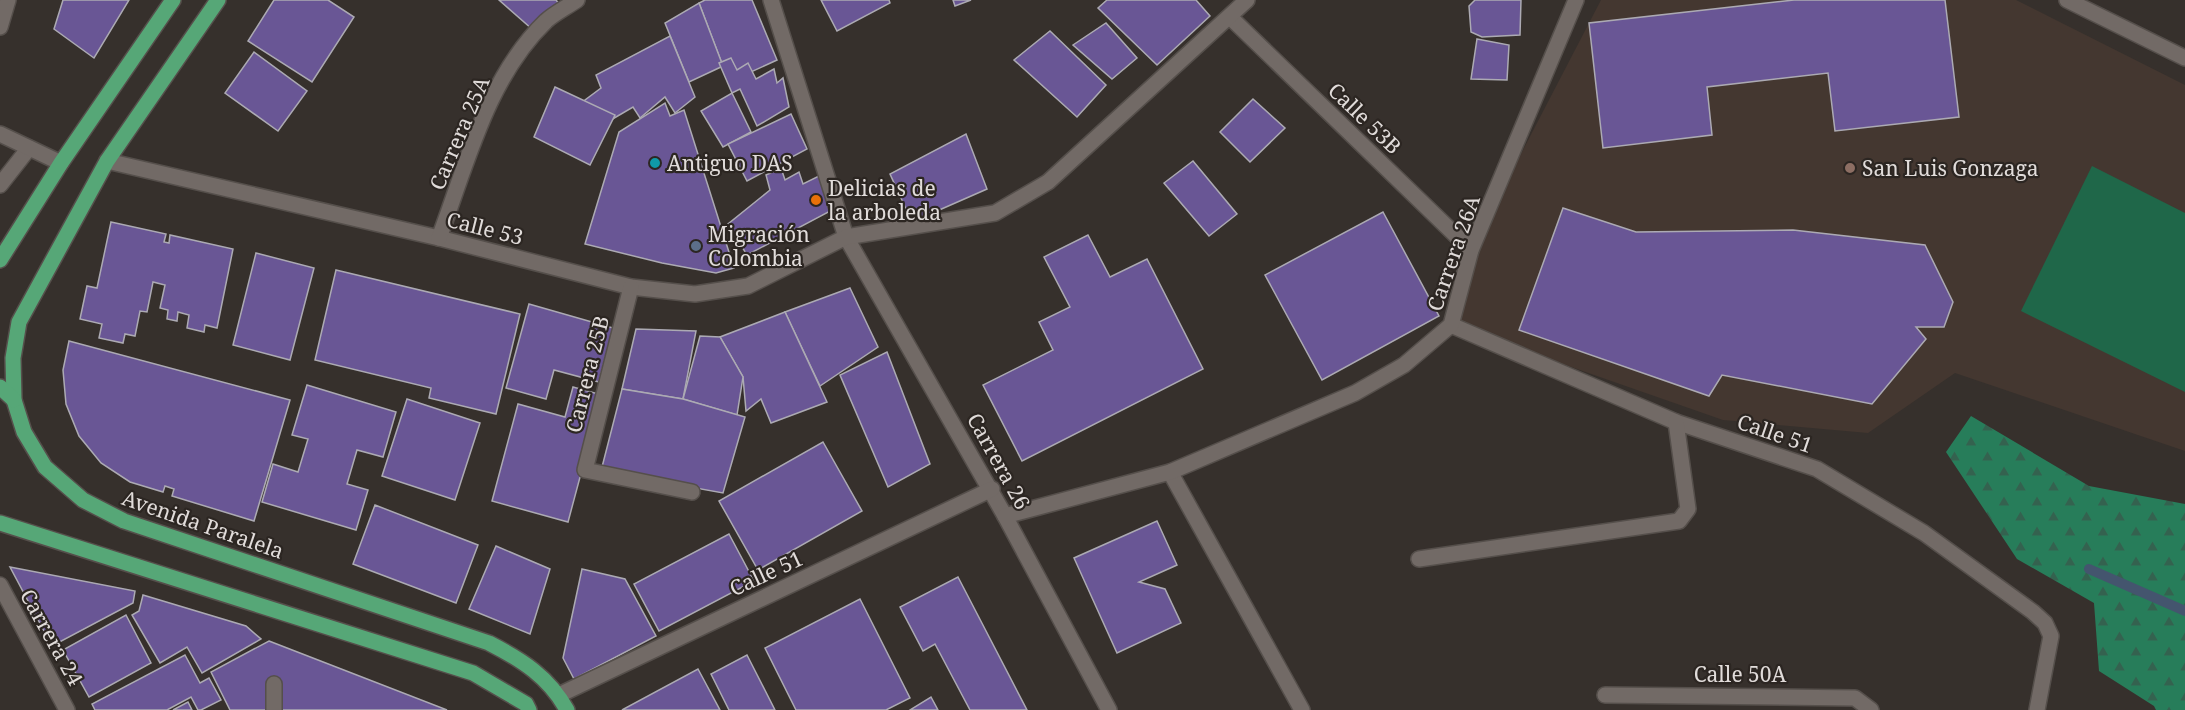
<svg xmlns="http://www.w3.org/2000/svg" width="2185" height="710" font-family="'Noto Serif',serif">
	<defs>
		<pattern id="forest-firs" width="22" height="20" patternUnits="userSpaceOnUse" patternTransform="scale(1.5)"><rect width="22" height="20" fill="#277d5a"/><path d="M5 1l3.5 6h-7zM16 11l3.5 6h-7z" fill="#34624f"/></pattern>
	</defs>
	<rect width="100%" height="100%" fill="#36302c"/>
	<path fill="#443730" d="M 1601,0 L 2016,0 L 2185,85 L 2185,451 L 1955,373 L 1868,433 L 1723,420 L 1451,325 L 1471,250 Z"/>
	<path fill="url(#forest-firs)" d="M 1971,416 L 2089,486 L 2185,504 L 2185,710 L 2156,710 L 2154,706 L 2099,671 L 2094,603 L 2017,559 L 1946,452 Z"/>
	<path fill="#1f6749" d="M 2092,166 L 2185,213 L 2185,392 L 2021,311 Z"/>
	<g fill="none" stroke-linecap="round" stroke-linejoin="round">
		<path stroke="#44556e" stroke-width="10" d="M 2089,569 L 2185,611"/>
	</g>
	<g fill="#695695" stroke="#acaab3" stroke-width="1.5">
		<path d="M 63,0 L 129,0 L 94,58 L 54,29 Z"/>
		<path d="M 274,0 L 328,0 L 354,17 L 312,82 L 248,41 Z"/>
		<path d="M 499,0 L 556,0 L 560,5 L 532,29 Z"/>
		<path d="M 705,0 L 752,0 L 777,60 L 729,82 L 699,3 Z"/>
		<path d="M 821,0 L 889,0 L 890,3 L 837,31 Z"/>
		<path d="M 953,0 L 971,0 L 955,6 Z"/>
		<path d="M 1107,0 L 1196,0 L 1210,16 L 1157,65 L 1098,8 Z"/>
		<path d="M 1475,0 L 1521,0 L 1520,35 L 1482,37 L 1471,32 L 1469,6 Z"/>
		<path d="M 1794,0 L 1945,0 L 1959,117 L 1835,131 L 1828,73 L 1707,87 L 1712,135 L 1603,148 L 1589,23 Z"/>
		<path d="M 699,3 L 723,66 L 689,82 L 665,23 Z"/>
		<path d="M 1106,23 L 1137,58 L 1112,79 L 1073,45 Z"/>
		<path d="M 1050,31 L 1106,85 L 1077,117 L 1014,60 Z"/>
		<path d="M 670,36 L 695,97 L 675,113 L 665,97 L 640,118 L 633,107 L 604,124 L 577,106 L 601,88 L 596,75 Z"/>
		<path d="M 1477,39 L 1509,45 L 1507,80 L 1471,79 Z"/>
		<path d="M 254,52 L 307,91 L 278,131 L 225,93 Z"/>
		<path d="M 731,58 L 737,70 L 748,63 L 756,79 L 774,69 L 777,83 L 783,78 L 789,107 L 757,126 L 740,89 L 732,93 L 719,63 Z"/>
		<path d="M 555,87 L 615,115 L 590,165 L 534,137 Z"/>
		<path d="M 732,93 L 751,132 L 723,147 L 701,111 Z"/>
		<path d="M 1253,99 L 1285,128 L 1250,162 L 1220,132 Z"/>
		<path d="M 665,103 L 670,116 L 684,110 L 734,268 L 716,273 L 662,263 L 585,244 L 619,132 Z"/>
		<path d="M 791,114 L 807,149 L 747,181 L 728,144 Z"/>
		<path d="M 966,134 L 987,189 L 912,222 L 890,174 Z"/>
		<path d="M 1193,161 L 1237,214 L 1209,236 L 1164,183 Z"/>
		<path d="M 781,168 L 785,180 L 799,172 L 803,184 L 823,174 L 836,208 L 747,255 L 728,224 L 770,190 L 766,175 Z"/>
		<path d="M 1563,208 L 1636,232 L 1793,230 L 1925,245 L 1953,302 L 1944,327 L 1916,327 L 1926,339 L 1872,404 L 1722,375 L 1709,396 L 1519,330 Z"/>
		<path d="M 1383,212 L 1439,316 L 1322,380 L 1265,275 Z"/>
		<path d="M 111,222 L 166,234 L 164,242 L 169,243 L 170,235 L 233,249 L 217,328 L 205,325 L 204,332 L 187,328 L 189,315 L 178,312 L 177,321 L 167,319 L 168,310 L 160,308 L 165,285 L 153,282 L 147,312 L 140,311 L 135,336 L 125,334 L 123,343 L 99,338 L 102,324 L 80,319 L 87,286 L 97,288 Z"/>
		<path d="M 1088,235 L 1110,277 L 1147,259 L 1203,369 L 1022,461 L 983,385 L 1053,350 L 1039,322 L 1070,307 L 1044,257 Z"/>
		<path d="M 256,253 L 314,268 L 290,360 L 233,345 Z"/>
		<path d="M 336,270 L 520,314 L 496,414 L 429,398 L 431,388 L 315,360 Z"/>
		<path d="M 850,288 L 878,347 L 820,386 L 785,312 Z"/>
		<path d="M 529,304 L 613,328 L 599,382 L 554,370 L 546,399 L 506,388 Z"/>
		<path d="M 785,312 L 827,402 L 771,423 L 761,399 L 746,411 L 743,377 L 720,337 Z"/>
		<path d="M 636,329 L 696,331 L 683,399 L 622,389 Z"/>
		<path d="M 700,336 L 720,337 L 743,377 L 737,415 L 683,399 Z"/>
		<path d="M 69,341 L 290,400 L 254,521 L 172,496 L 174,489 L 165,486 L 163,492 L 130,482 L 101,463 L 79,436 L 66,404 L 63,370 Z"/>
		<path d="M 887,352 L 930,464 L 888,487 L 840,375 Z"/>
		<path d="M 307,385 L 396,412 L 383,457 L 357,450 L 347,484 L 368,490 L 356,530 L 262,502 L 273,464 L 298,472 L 308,439 L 292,435 Z"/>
		<path d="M 573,387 L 602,395 L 568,522 L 492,501 L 518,404 L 565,417 Z"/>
		<path d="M 622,389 L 683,399 L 745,417 L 723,493 L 601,471 Z"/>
		<path d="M 407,399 L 480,423 L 455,500 L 382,476 Z"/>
		<path d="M 823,442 L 862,511 L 758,570 L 719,501 Z"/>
		<path d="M 375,505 L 478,545 L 456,603 L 353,564 Z"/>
		<path d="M 1157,521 L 1177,565 L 1139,582 L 1165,589 L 1181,623 L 1117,653 L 1074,558 Z"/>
		<path d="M 729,534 L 754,581 L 659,631 L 634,584 Z"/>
		<path d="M 496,546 L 550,569 L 530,634 L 469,609 Z"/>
		<path d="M 10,567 L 135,591 L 133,603 L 52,646 Z"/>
		<path d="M 582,569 L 625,579 L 656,636 L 574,679 L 563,658 Z"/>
		<path d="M 958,577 L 1027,710 L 970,710 L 935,644 L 923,651 L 900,607 Z"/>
		<path d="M 143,595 L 246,626 L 261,639 L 202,673 L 187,647 L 160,663 L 132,615 L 139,611 Z"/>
		<path d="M 860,599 L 910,698 L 886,710 L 796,710 L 765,648 Z"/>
		<path d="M 126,615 L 151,663 L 89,697 L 63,650 Z"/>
		<path d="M 269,641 L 447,710 L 230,710 L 211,672 Z"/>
		<path d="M 185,655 L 200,683 L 209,678 L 221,700 L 201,710 L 198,710 L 191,697 L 167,710 L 95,710 L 92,704 Z"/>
		<path d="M 747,655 L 775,710 L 729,710 L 711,674 Z"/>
		<path d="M 698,669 L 720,710 L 622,710 Z"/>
		<path d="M 931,697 L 938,710 L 910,710 Z"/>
		<path d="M 188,702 L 192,710 L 173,710 Z"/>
	</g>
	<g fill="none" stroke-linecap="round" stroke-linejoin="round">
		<g stroke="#554f4b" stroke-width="18">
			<g id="lane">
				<path d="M 0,185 L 29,148"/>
				<path d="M 274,684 L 274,710"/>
			</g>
		</g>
		<g stroke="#554f4b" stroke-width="18">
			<g id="street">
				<path d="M 771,0 L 846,237 L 1005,516"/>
				<path d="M 2067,0 L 2185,58"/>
				<path d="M 1230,17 L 1471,250"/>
				<path d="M 0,27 L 8,0"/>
				<path d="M 0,134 L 61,163"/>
				<path d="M 107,161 L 439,238 L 631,287 L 695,294 L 748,286 L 846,237 L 995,213 L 1048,182 L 1247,0"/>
				<path d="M 439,238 C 467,164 487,78 546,21 C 555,13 567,7 577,0"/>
				<path d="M 631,287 L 585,470 L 692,492"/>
				<path d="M 1451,325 L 1676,422 L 1817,469 L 1924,533 L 2033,612 L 2045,623 L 2051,636 L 2037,710"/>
				<path d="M 1170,472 L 1302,710"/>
				<path d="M 1419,559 L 1679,521 L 1688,509 L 1676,422"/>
				<path d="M 559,695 L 992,489"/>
				<path d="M 1605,695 L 1855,698 L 1871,710"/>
			</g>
		</g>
		<g stroke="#554f4b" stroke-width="18">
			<g id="secondary">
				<path d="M 0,585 L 67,710"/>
				<path d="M 1109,710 L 1005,516 L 1170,472 L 1355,393 L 1404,365 L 1451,325 L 1471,250 L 1576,0"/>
			</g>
		</g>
		<g stroke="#554f4b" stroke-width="18">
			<g id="primary">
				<path d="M 218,0 L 107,161 L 19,322 L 13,358 L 14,400 L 24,432 L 45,467 L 83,500 L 124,521 L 489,643 C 522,660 549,677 567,710"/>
				<path d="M 0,260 L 61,163 L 173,0"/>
				<path d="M 0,387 L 14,400"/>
				<path d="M 0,523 L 473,673 L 526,704 L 529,710"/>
			</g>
		</g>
		<use href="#lane" stroke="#726a66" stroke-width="15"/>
		<use href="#street" stroke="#726a66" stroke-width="15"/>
		<use href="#secondary" stroke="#726a66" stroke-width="15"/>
		<use href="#primary" stroke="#56a777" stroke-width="15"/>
	</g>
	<circle fill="#0f9aa8" stroke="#2c2622" stroke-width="2" cx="655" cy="163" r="6"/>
	<circle fill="#8d6e63" stroke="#2c2622" stroke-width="2" cx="1850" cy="168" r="6"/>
	<circle fill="#e8710a" stroke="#2c2622" stroke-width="2" cx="816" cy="200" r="6"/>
	<circle fill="#5c6f8a" stroke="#2c2622" stroke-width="2" cx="696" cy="246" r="6"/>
	<g text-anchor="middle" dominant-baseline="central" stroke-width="4.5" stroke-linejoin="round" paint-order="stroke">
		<g font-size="21" fill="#e1dcda" stroke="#2c2622">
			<text transform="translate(1365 118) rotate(44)">Calle 53B</text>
			<text transform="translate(459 133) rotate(-67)">Carrera 25A</text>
			<text transform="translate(485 228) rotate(14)">Calle 53</text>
			<text transform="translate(1453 253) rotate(-71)">Carrera 26A</text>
			<text transform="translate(587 374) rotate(-76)">Carrera 25B</text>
			<text transform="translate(1775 433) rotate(19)">Calle 51</text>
			<text transform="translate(999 461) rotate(61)">Carrera 26</text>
			<text transform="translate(203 524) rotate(19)">Avenida Paralela</text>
			<text transform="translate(766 573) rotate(-25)">Calle 51</text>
			<text transform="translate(52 637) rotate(61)">Carrera 24</text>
			<text x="1740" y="674">Calle 50A</text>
		</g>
		<g font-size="21" fill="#e1dcda" stroke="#2c2622" text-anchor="start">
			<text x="667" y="163">Antiguo DAS</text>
			<text x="1862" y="168">San Luis Gonzaga</text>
			<text x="828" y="188">Delicias de<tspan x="828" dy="24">la arboleda</tspan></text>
			<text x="708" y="234">Migración<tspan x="708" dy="24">Colombia</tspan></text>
		</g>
	</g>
</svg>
